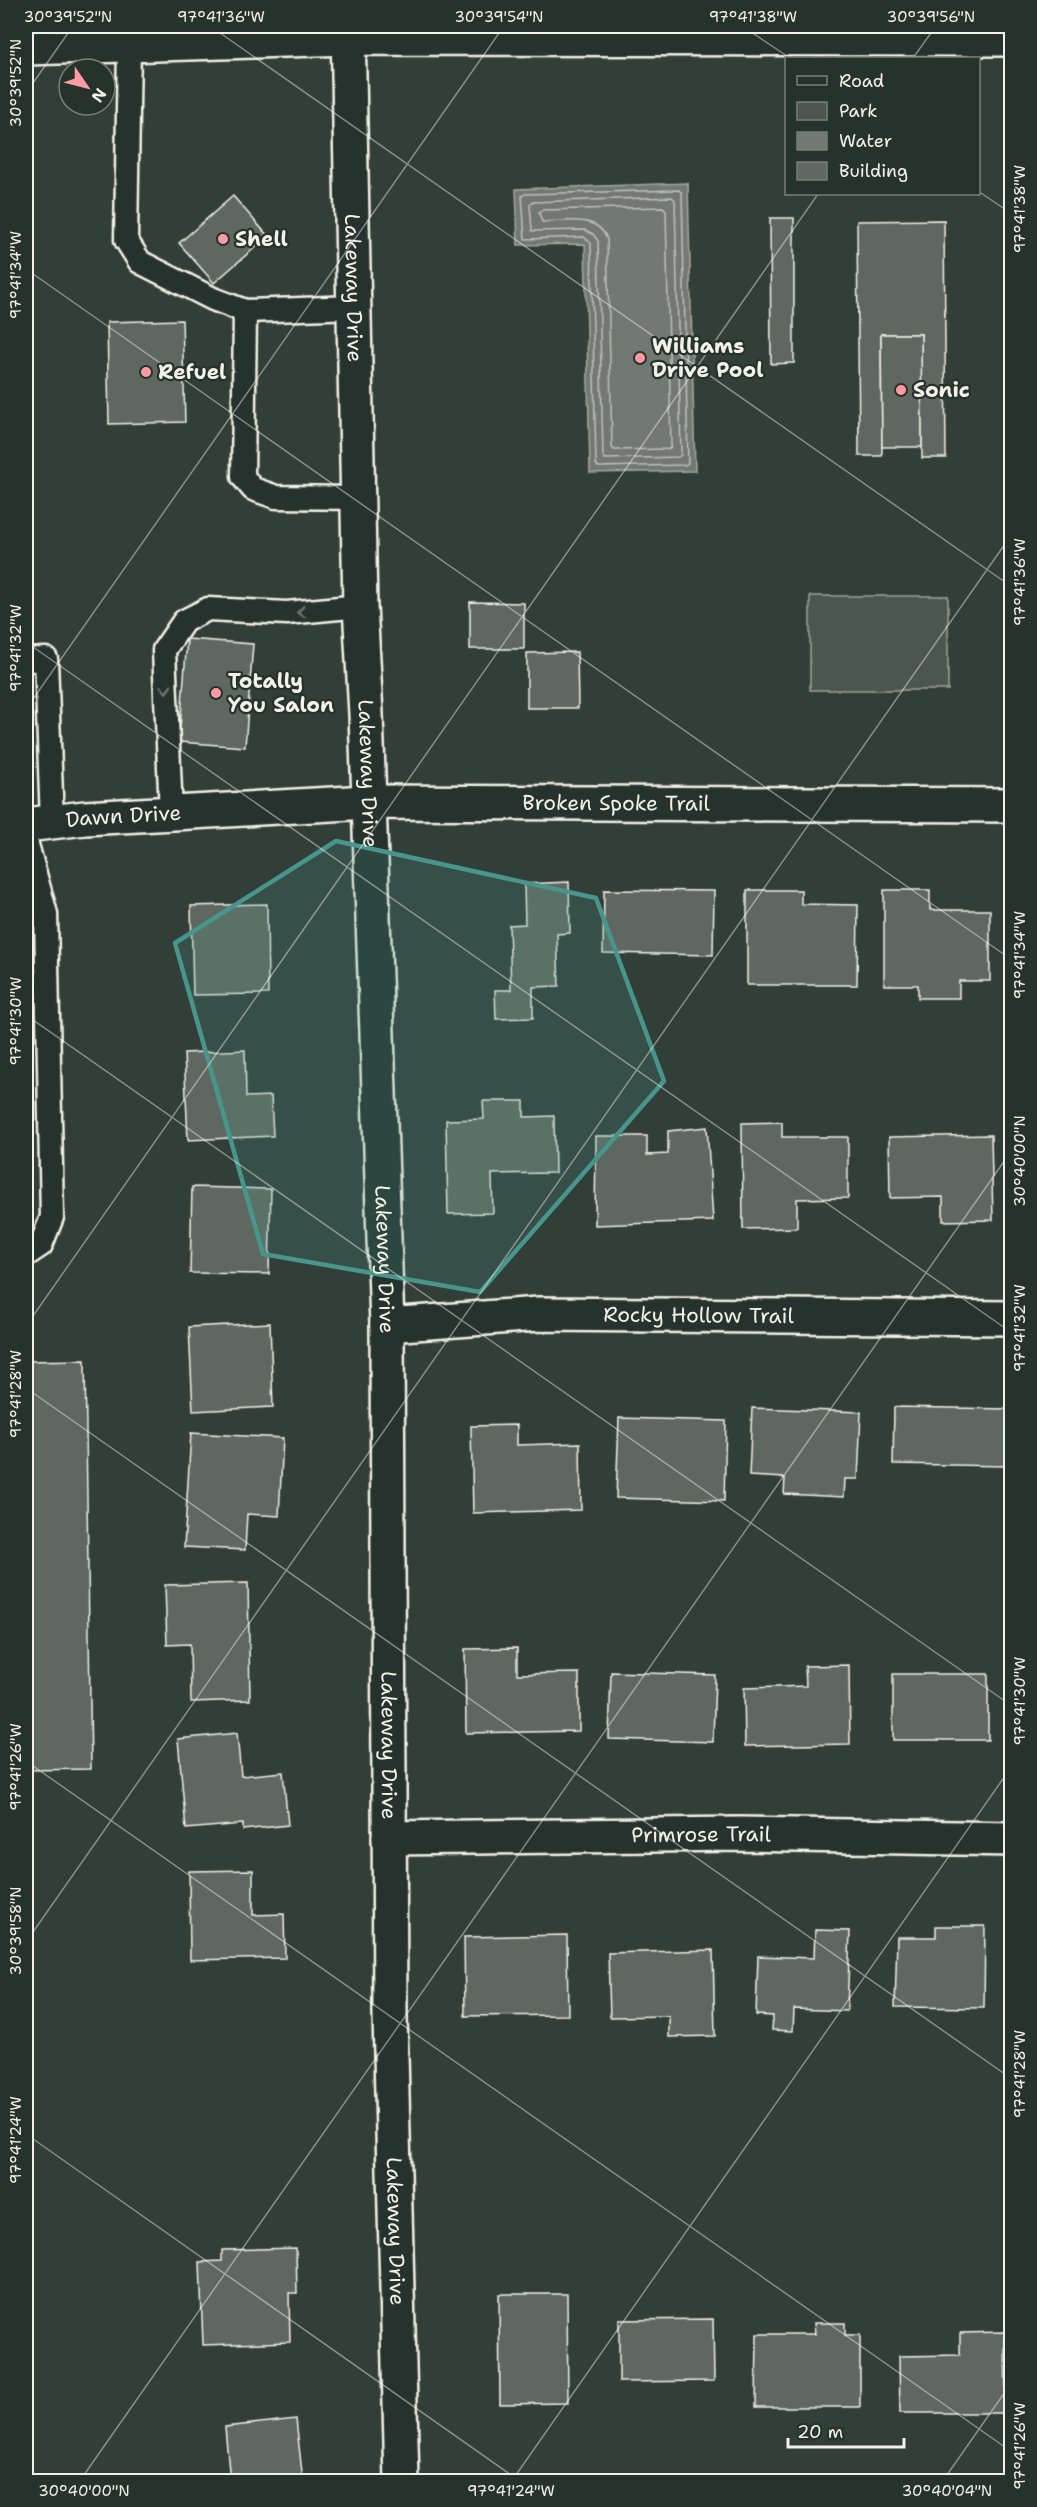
<svg xmlns="http://www.w3.org/2000/svg" width="1037" height="2507" font-family="'Shantell Sans',sans-serif">
	<rect width="100%" height="100%" fill="#323e38"/>
	<filter id="ink" filterUnits="userSpaceOnUse"><feTurbulence type="fractalNoise" baseFrequency=".0167" numOctaves="2"/><feDisplacementMap in="SourceGraphic" scale="12" xChannelSelector="R" yChannelSelector="G"/><feConvolveMatrix kernelMatrix="1 2 1 2 8 2 1 2 1" color-interpolation-filters="sRGB"/></filter>
	<g filter="url(#ink)">
		<rect fill="#4c564f" stroke="#a0a49c" stroke-width="1.5" x="810" y="596" width="138" height="94"/>
		<path fill="#727972" stroke="#a6a9a1" stroke-width="1.5" d="M 688,183 L 695,471 L 590,473 L 585,244 L 518,245 L 516,189 Z"/>
		<g fill="none" stroke-linecap="round" stroke-linejoin="round">
			<g stroke="#c0c1b9" stroke-width="1.5">
				<path d="M 679,190 L 682,193 L 688,463 L 685,465 L 598,467 L 596,464 L 591,243 L 584,237 L 525,239 L 522,196 L 525,194 Z"/>
				<path d="M 672,197 L 675,200 L 681,455 L 678,457 L 605,459 L 603,456 L 598,241 L 593,234 L 585,230 L 532,231 L 530,204 L 533,202 Z"/>
				<path d="M 663,207 L 666,210 L 671,446 L 669,449 L 614,450 L 612,447 L 607,239 C 597,213 564,222 542,222 L 539,213 L 542,210 Z"/>
			</g>
		</g>
		<g fill="#5f6861" stroke="#f4f1e8" stroke-width="1.5">
			<path d="M 233,196 L 268,236 L 214,283 L 179,243 Z"/>
			<path d="M 770,218 L 794,218 L 794,363 L 771,364 Z"/>
			<path d="M 944,220 L 946,458 L 922,458 L 921,334 L 881,334 L 882,456 L 859,456 L 857,221 Z"/>
			<path d="M 182,320 L 185,422 L 109,424 L 107,322 Z"/>
			<path d="M 881,334 L 921,334 L 922,447 L 882,447 Z"/>
			<path d="M 470,602 L 524,603 L 524,649 L 470,649 Z"/>
			<path d="M 187,639 L 253,644 L 245,747 L 179,742 Z"/>
			<path d="M 577,652 L 578,708 L 527,708 L 527,653 Z"/>
			<path d="M 569,882 L 570,933 L 557,934 L 559,986 L 533,987 L 533,1018 L 496,1019 L 495,990 L 511,990 L 509,925 L 525,924 L 524,884 Z"/>
			<path d="M 604,890 L 714,891 L 713,955 L 603,953 Z"/>
			<path d="M 747,890 L 801,890 L 801,904 L 858,905 L 857,985 L 747,985 Z"/>
			<path d="M 884,890 L 930,890 L 930,910 L 990,910 L 990,981 L 959,981 L 959,998 L 918,998 L 918,985 L 884,985 Z"/>
			<path d="M 267,904 L 268,994 L 193,995 L 191,906 Z"/>
			<path d="M 245,1050 L 246,1097 L 271,1096 L 273,1136 L 188,1140 L 184,1053 Z"/>
			<path d="M 483,1101 L 524,1101 L 524,1117 L 554,1116 L 555,1173 L 492,1174 L 493,1213 L 448,1214 L 446,1120 L 484,1119 Z"/>
			<path d="M 26,1112 L 28,1112 L 26,1191 Z"/>
			<path d="M 782,1122 L 782,1137 L 848,1137 L 848,1198 L 797,1199 L 797,1228 L 743,1229 L 742,1123 Z"/>
			<path d="M 707,1127 L 713,1221 L 595,1225 L 596,1136 L 647,1136 L 647,1155 L 668,1154 L 668,1131 Z"/>
			<path d="M 991,1135 L 993,1220 L 943,1221 L 943,1197 L 890,1198 L 889,1137 Z"/>
			<path d="M 192,1187 L 271,1189 L 269,1274 L 190,1273 Z"/>
			<path d="M 270,1323 L 273,1407 L 193,1411 L 189,1327 Z"/>
			<path d="M 85,1360 L 91,1769 L 26,1770 L 26,1361 Z"/>
			<path d="M 894,1407 L 1008,1409 L 1007,1466 L 893,1464 Z"/>
			<path d="M 752,1408 L 861,1412 L 858,1479 L 845,1479 L 844,1497 L 784,1494 L 785,1478 L 749,1476 Z"/>
			<path d="M 619,1418 L 726,1421 L 724,1501 L 616,1498 Z"/>
			<path d="M 517,1425 L 517,1445 L 580,1443 L 581,1510 L 473,1513 L 471,1426 Z"/>
			<path d="M 191,1433 L 283,1438 L 279,1516 L 247,1514 L 245,1550 L 184,1547 Z"/>
			<path d="M 248,1583 L 250,1700 L 191,1702 L 190,1644 L 167,1645 L 165,1585 Z"/>
			<path d="M 517,1648 L 517,1674 L 579,1673 L 579,1731 L 466,1733 L 465,1649 Z"/>
			<path d="M 849,1665 L 850,1744 L 745,1746 L 744,1688 L 806,1686 L 805,1666 Z"/>
			<path d="M 611,1672 L 715,1675 L 713,1742 L 609,1739 Z"/>
			<rect x="893" y="1674" width="95" height="66"/>
			<path d="M 237,1733 L 241,1776 L 283,1772 L 288,1825 L 243,1830 L 243,1824 L 186,1829 L 178,1739 Z"/>
			<path d="M 253,1870 L 253,1915 L 284,1914 L 285,1958 L 190,1960 L 189,1871 Z"/>
			<path d="M 936,1926 L 985,1926 L 984,2008 L 895,2007 L 897,1937 L 936,1937 Z"/>
			<path d="M 815,1930 L 850,1931 L 847,2011 L 794,2009 L 793,2031 L 772,2030 L 773,2016 L 756,2015 L 758,1956 L 814,1958 Z"/>
			<path d="M 567,1935 L 568,2015 L 465,2016 L 464,1937 Z"/>
			<path d="M 713,1950 L 715,2036 L 669,2037 L 669,2016 L 610,2017 L 608,1953 Z"/>
			<path d="M 296,2248 L 297,2293 L 289,2293 L 290,2342 L 203,2345 L 200,2262 L 222,2261 L 222,2250 Z"/>
			<path d="M 499,2294 L 567,2294 L 568,2403 L 500,2404 Z"/>
			<path d="M 713,2319 L 714,2381 L 619,2382 L 619,2320 Z"/>
			<path d="M 814,2323 L 845,2323 L 845,2335 L 860,2335 L 860,2407 L 756,2407 L 757,2334 L 815,2334 Z"/>
			<path d="M 1005,2332 L 1006,2413 L 900,2413 L 899,2356 L 960,2355 L 960,2333 Z"/>
			<path d="M 296,2419 L 303,2482 L 230,2482 L 225,2427 Z"/>
		</g>
		<g fill="none" stroke-linecap="round" stroke-linejoin="round">
			<g stroke="#f4f1e8" stroke-width="27">
				<g id="lane">
					<path d="M 129,45 L 126,240 L 140,262 L 213,299 L 245,311 L 354,307"/>
					<path d="M 245,311 L 243,477 L 253,489 L 276,497 L 358,498"/>
					<path d="M 26,660 L 46,659 L 52,822"/>
					<path d="M 171,814 L 164,650 L 184,621 L 208,609 L 287,613 L 360,606"/>
					<path d="M 26,841 L 46,914 L 52,1217 L 41,1245 L 26,1255"/>
				</g>
			</g>
			<g stroke="#f4f1e8" stroke-width="38">
				<g id="street">
					<path id="s1" d="M 26,825 L 85,818 L 368,802 L 1012,805"/>
					<path id="s2" d="M 387,1325 L 539,1314 L 1012,1318"/>
					<path id="s3" d="M 389,1838 L 739,1834 L 1012,1839"/>
				</g>
			</g>
			<g stroke="#f4f1e8" stroke-width="38">
				<g id="secondary">
					<path id="s4" d="M 348,26 L 360,606 L 366,714 L 387,1325 L 390,2016 L 402,2482"/>
					<path d="M 26,48 L 348,38 L 1012,39"/>
				</g>
			</g>
			<use href="#lane" stroke="#26332d" stroke-width="22"/>
			<use href="#street" stroke="#26332d" stroke-width="33"/>
			<use href="#secondary" stroke="#26332d" stroke-width="33"/>
		</g>
		<defs><path id="oneway-chevron" d="M-2-3.5L2.5 0L-2 3.5" fill="none" stroke-width="1.6" stroke-linecap="round" stroke-linejoin="round" transform="scale(1.5)"/></defs>
		<g stroke="#6e766e">
			<use href="#oneway-chevron" transform="translate(301 612) rotate(174)"/>
			<use href="#oneway-chevron" transform="translate(166 689) rotate(88)"/>
		</g>
	</g>
	<path fill="#48958c" fill-opacity="0.2" stroke="#48958c" stroke-width="4.5" stroke-linejoin="round" d="M 336,841 L 596,898 L 664,1081 L 480,1292 L 263,1254 L 175,943 Z"/>
	<path fill="none" stroke="#f4f1e8" stroke-width="1.5" stroke-opacity="0.45" d="M 210,26 L 1012,587M 742,26 L 790,58M 913,58 L 936,26M 26,93 L 73,26M 978,191 L 1012,214M 26,269 L 1012,960M 26,642 L 1012,1333M 26,709 L 504,26M 26,1015 L 1012,1706M 26,1326 L 818,194M 26,1388 L 1012,2079M 26,1761 L 1012,2452M 26,1942 L 1012,534M 26,2134 L 521,2482M 79,2482 L 1012,1150M 511,2482 L 1012,1766M 942,2482 L 1012,2382"/>
	<g fill="#ff9aa2" stroke="#26332d" stroke-width="2">
		<circle cx="223" cy="239" r="6"/>
		<circle cx="640" cy="358" r="6"/>
		<circle cx="146" cy="372" r="6"/>
		<circle cx="901" cy="390" r="6"/>
		<circle cx="216" cy="693" r="6"/>
	</g>
	<g text-anchor="middle" dominant-baseline="central" stroke-width="4.5" stroke-linejoin="round" paint-order="stroke">
		<g font-size="21" font-weight="bold" fill="#f4f1e8" stroke="#26332d" text-anchor="start">
			<text x="235" y="239">Shell</text>
			<text x="652" y="346">Williams<tspan x="652" dy="24">Drive Pool</tspan></text>
			<text x="158" y="372">Refuel</text>
			<text x="913" y="390">Sonic</text>
			<text x="228" y="681">Totally<tspan x="228" dy="24">You Salon</tspan></text>
		</g>
		<g font-size="21" fill="#f4f1e8" stroke="#26332d">
			<text stroke="none"><textPath href="#s4" startOffset="262">Lakeway Drive</textPath></text>
			<text stroke="none"><textPath href="#s4" startOffset="748">Lakeway Drive</textPath></text>
			<text stroke="none"><textPath href="#s1" startOffset="591">Broken Spoke Trail</textPath></text>
			<text stroke="none"><textPath href="#s1" startOffset="98">Dawn Drive</textPath></text>
			<text stroke="none"><textPath href="#s4" startOffset="1234">Lakeway Drive</textPath></text>
			<text stroke="none"><textPath href="#s2" startOffset="312">Rocky Hollow Trail</textPath></text>
			<text stroke="none"><textPath href="#s4" startOffset="1720">Lakeway Drive</textPath></text>
			<text stroke="none"><textPath href="#s3" startOffset="312">Primrose Trail</textPath></text>
			<text stroke="none"><textPath href="#s4" startOffset="2206">Lakeway Drive</textPath></text>
		</g>
	</g>
	<rect width="1037" height="2507" fill="none" stroke="#26332d" stroke-width="66"/>
	<rect x="785" y="57" width="195" height="138" fill="#26332d" stroke="#787f78" stroke-width="1.5"/>
	<rect x="797" y="76" width="30" height="9" fill="#26332d" stroke="#787f78" stroke-width="1.5"/>
	<text x="839" y="87" font-size="18" fill="#f4f1e8">Road</text>
	<rect x="797" y="102" width="30" height="18" fill="#4c564f" stroke="#787f78" stroke-width="1.5"/>
	<text x="839" y="117" font-size="18" fill="#f4f1e8">Park</text>
	<rect x="797" y="132" width="30" height="18" fill="#727972" stroke="#787f78" stroke-width="1.5"/>
	<text x="839" y="147" font-size="18" fill="#f4f1e8">Water</text>
	<rect x="797" y="162" width="30" height="18" fill="#5f6861" stroke="#787f78" stroke-width="1.5"/>
	<text x="839" y="177" font-size="18" fill="#f4f1e8">Building</text>
	<g transform="translate(87 87) rotate(125)"><circle r="28" fill="#26332d" stroke="#787f78" stroke-width="1.5"/>
	<path d="M0-4.5L10 22L0 15L-10 22Z" fill="#ff9aa2"/>
	<text y="-9" font-size="16" font-weight="bold" text-anchor="middle" fill="#f4f1e8">N</text>
	</g>
	<path d="M788 2438v9h116v-9" fill="none" stroke="#f4f1e8" stroke-width="3"/>
	<text x="797" y="2438" font-size="18" fill="#f4f1e8" stroke="#26332d" stroke-width="4.5" paint-order="stroke">20 m</text>
	<rect x="33" y="33" width="971" height="2441" fill="none" stroke="#f4f1e8" stroke-width="2"/>
	<g font-size="15" text-anchor="middle" fill="#f4f1e8">
		<text x="68" y="22">30°39'52"N</text>
		<text x="221" y="22">97°41'36"W</text>
		<text x="499" y="22">30°39'54"N</text>
		<text x="753" y="22">97°41'38"W</text>
		<text x="931" y="22">30°39'56"N</text>
		<text transform="translate(16 83) rotate(-90)" y="5">30°39'52"N</text>
		<text transform="translate(1020 209) rotate(-90)" y="5">97°41'38"W</text>
		<text transform="translate(16 275) rotate(-90)" y="5">97°41'34"W</text>
		<text transform="translate(1020 582) rotate(-90)" y="5">97°41'36"W</text>
		<text transform="translate(16 648) rotate(-90)" y="5">97°41'32"W</text>
		<text transform="translate(1020 955) rotate(-90)" y="5">97°41'34"W</text>
		<text transform="translate(16 1021) rotate(-90)" y="5">97°41'30"W</text>
		<text transform="translate(1020 1161) rotate(-90)" y="5">30°40'00"N</text>
		<text transform="translate(1020 1328) rotate(-90)" y="5">97°41'32"W</text>
		<text transform="translate(16 1394) rotate(-90)" y="5">97°41'28"W</text>
		<text transform="translate(1020 1701) rotate(-90)" y="5">97°41'30"W</text>
		<text transform="translate(16 1767) rotate(-90)" y="5">97°41'26"W</text>
		<text transform="translate(16 1931) rotate(-90)" y="5">30°39'58"N</text>
		<text transform="translate(1020 2074) rotate(-90)" y="5">97°41'28"W</text>
		<text transform="translate(16 2140) rotate(-90)" y="5">97°41'24"W</text>
		<text transform="translate(1020 2446) rotate(-90)" y="5">97°41'26"W</text>
		<text x="84" y="2496">30°40'00"N</text>
		<text x="511" y="2496">97°41'24"W</text>
		<text x="947" y="2496">30°40'04"N</text>
	</g>
</svg>
